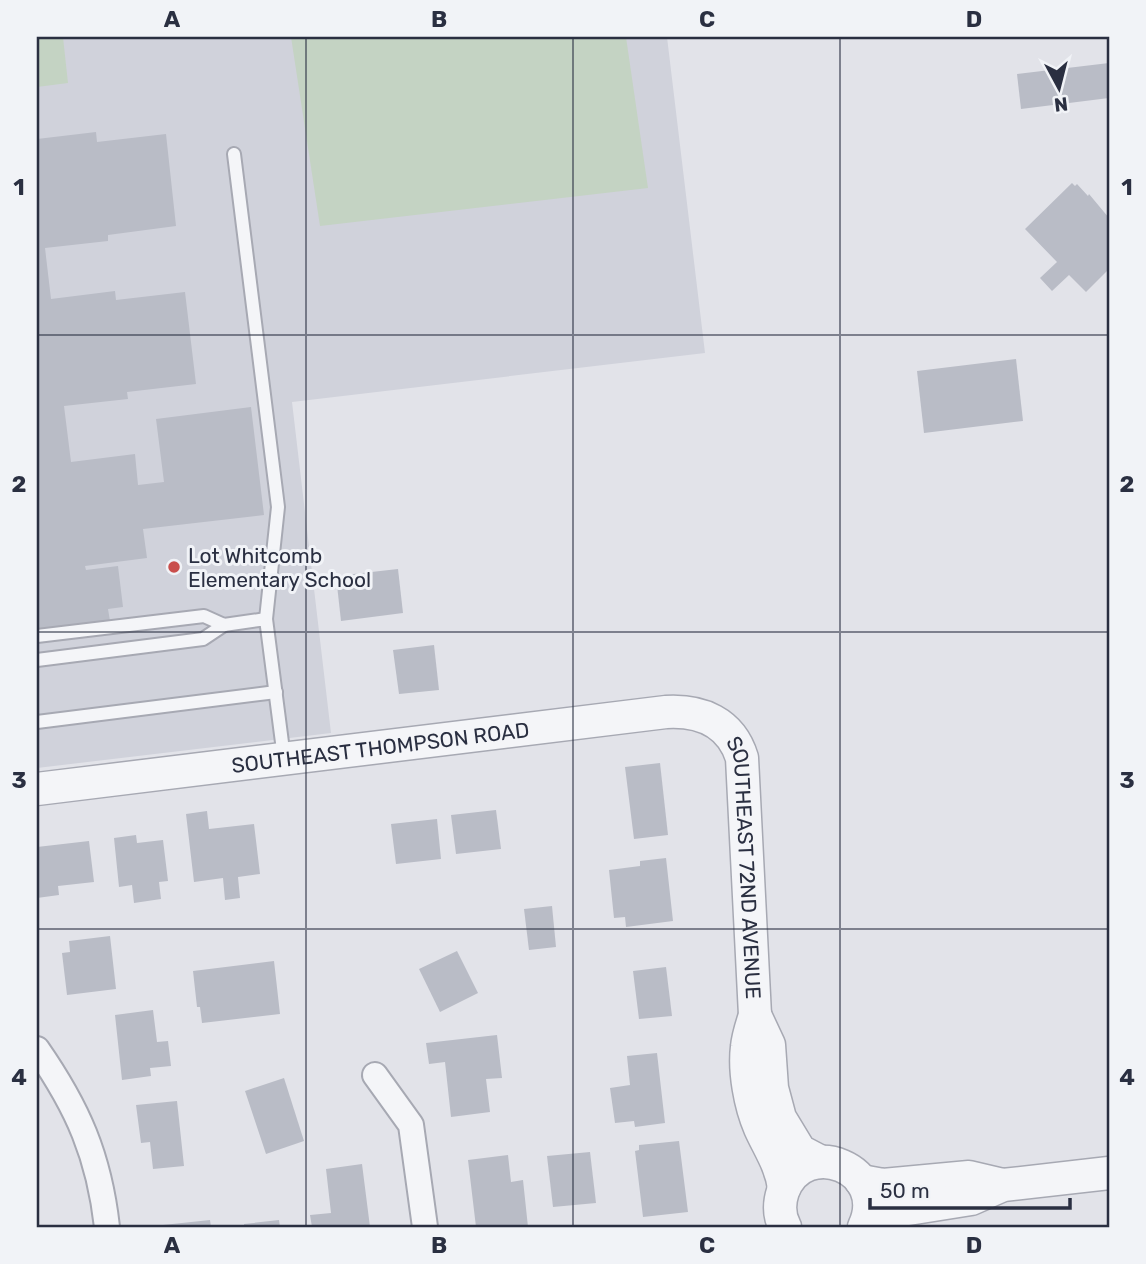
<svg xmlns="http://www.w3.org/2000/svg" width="1146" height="1264" font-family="Rubik,sans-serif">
	<rect width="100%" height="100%" fill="#e2e3e9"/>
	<path fill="#d0d2db" d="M 37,37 L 667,37 L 705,353 L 292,402 L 331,733 L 37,768 Z"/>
	<g fill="#c4d3c3">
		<path d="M 37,37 L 63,37 L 68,83 L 37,87 Z"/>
		<path d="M 291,37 L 626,37 L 648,188 L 320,226 Z"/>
	</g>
	<g fill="#b9bcc6">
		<path d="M 1109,63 L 1109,98 L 1021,109 L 1017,74 Z"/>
		<path d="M 96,132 L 97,142 L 166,134 L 176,226 L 108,235 L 108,241 L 45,248 L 51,299 L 115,291 L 116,300 L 185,292 L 196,384 L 127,392 L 128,399 L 64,406 L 71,462 L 135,454 L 138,485 L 164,482 L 156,419 L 251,407 L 264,515 L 143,529 L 147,558 L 85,566 L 86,570 L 118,566 L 123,607 L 108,609 L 110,621 L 37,630 L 37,139 Z"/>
		<path d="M 1072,183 L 1075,186 L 1077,184 L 1088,196 L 1089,194 L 1109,218 L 1109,269 L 1086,292 L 1069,275 L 1052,291 L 1040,278 L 1057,262 L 1025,229 Z"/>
		<path d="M 1016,359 L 1023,421 L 924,433 L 917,371 Z"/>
		<path d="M 398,569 L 403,613 L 341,621 L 336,576 Z"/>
		<path d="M 434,645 L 439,690 L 399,694 L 393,650 Z"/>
		<path d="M 660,763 L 668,835 L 634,839 L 625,767 Z"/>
		<path d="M 496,810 L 501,849 L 456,854 L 451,815 Z"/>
		<path d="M 207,811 L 209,829 L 254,824 L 260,874 L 238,877 L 240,898 L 225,900 L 223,878 L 194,882 L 186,814 Z"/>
		<path d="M 437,819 L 441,859 L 396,864 L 391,824 Z"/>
		<path d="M 136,835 L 137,843 L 163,840 L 168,881 L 159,882 L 161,899 L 134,903 L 132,885 L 119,887 L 114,838 Z"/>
		<path d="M 89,841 L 94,882 L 58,886 L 59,895 L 37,898 L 37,847 Z"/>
		<path d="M 666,858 L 673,921 L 626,927 L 625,917 L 614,918 L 609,870 L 640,866 L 640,861 Z"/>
		<path d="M 552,906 L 556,947 L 529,950 L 524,909 Z"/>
		<path d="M 110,936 L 116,989 L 67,995 L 62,953 L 70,952 L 69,941 Z"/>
		<path d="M 457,951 L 478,993 L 440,1012 L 419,969 Z"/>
		<path d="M 274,961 L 280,1014 L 202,1023 L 200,1007 L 197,1007 L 193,971 Z"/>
		<path d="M 666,967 L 672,1016 L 639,1019 L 633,971 Z"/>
		<path d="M 153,1010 L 157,1042 L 168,1041 L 171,1066 L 150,1068 L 151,1076 L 122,1080 L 115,1015 Z"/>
		<path d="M 497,1035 L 502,1078 L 486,1079 L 490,1112 L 451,1117 L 445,1062 L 429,1064 L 426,1043 Z"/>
		<path d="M 657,1053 L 665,1123 L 635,1127 L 634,1121 L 615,1123 L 610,1088 L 630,1085 L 627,1056 Z"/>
		<path d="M 284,1078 L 304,1141 L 266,1154 L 245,1091 Z"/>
		<path d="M 177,1101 L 184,1166 L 153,1169 L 150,1142 L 141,1143 L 136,1105 Z"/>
		<path d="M 679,1141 L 688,1212 L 643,1217 L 635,1151 L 639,1150 L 639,1145 Z"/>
		<path d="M 590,1152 L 596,1203 L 553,1207 L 547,1156 Z"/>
		<path d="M 508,1155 L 511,1182 L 523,1180 L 528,1227 L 476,1227 L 468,1160 Z"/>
		<path d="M 362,1164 L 370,1227 L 312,1227 L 310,1215 L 331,1213 L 326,1169 Z"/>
		<path d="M 210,1220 L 211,1227 L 164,1227 L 163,1225 Z"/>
		<path d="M 279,1220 L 280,1227 L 244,1227 L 244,1224 Z"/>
	</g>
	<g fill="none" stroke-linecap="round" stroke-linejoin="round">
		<g stroke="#a7a9b3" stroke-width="16">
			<g id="service">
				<path d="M 234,154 L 278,507 L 266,619"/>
				<path d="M 37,636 L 204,616 L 224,625 L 266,619 L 284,758"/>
				<path d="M 37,660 L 203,639 L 224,625"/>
				<path d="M 37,722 L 276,692"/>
			</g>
		</g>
		<g stroke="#a7a9b3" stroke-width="28">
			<g id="minor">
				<path d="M 37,1049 C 78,1108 99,1156 107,1227"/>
				<path d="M 375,1075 L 411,1125 L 425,1227"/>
			</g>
		</g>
		<g stroke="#a7a9b3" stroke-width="35">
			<g id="tertiary">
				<path id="s1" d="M 37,789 L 666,712 C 701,710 731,722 742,758 L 755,1015 C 752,1025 748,1036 747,1047 C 744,1071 750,1105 760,1128 C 769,1148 781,1165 784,1188"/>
				<path d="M 755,1015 L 769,1045 L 772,1088 L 780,1118 L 800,1151 L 821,1162"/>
				<path d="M 861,1181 L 883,1185 L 969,1177 L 1003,1185"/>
				<path d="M 866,1225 L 883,1213 L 971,1199 L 1003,1185 L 1109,1173"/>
				<path d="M 785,1227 C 779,1216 779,1203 783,1191 C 805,1134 891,1169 864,1227"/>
			</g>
		</g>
		<use href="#service" stroke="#f4f5f8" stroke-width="12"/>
		<use href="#minor" stroke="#f4f5f8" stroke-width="24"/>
		<use href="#tertiary" stroke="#f4f5f8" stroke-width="32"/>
	</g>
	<path fill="none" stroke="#2a2f41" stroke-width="2" stroke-opacity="0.55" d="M 306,37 L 306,1227M 573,37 L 573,1227M 840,37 L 840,1227M 37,335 L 1109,335M 37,632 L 1109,632M 37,929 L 1109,929"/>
	<circle fill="#c94e4c" stroke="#f1f3f7" stroke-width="2.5" cx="174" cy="567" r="7"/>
	<g text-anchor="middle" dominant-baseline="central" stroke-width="6" stroke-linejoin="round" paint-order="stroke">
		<g font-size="21" fill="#2a2f41" stroke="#f1f3f7" text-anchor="start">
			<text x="188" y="555">Lot Whitcomb<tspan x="188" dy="24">Elementary School</tspan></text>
		</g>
		<g font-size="21" fill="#2a2f41" stroke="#f1f3f7">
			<text stroke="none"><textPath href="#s1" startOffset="346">SOUTHEAST THOMPSON ROAD</textPath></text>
			<text stroke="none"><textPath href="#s1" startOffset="840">SOUTHEAST 72ND AVENUE</textPath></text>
		</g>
	</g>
	<rect width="1146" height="1264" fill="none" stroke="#f1f3f7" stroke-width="77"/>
	<g transform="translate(1059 88) rotate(173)" stroke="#f1f3f7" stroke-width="5" paint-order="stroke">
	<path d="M0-5L12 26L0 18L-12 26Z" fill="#2a2f41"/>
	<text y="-10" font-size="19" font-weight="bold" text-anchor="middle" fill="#2a2f41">N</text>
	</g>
	<path d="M870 1198v10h200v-10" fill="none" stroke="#2a2f41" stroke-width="3.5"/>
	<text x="880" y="1198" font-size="21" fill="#2a2f41" stroke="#f1f3f7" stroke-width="5" paint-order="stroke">50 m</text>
	<rect x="38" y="38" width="1070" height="1188" fill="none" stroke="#2a2f41" stroke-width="2.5"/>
	<g font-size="23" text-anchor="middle" font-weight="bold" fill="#2a2f41">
		<text x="172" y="27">A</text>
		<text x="439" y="27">B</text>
		<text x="707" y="27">C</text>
		<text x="974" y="27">D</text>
		<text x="19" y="195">1</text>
		<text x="1127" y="195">1</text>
		<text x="19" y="492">2</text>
		<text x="1127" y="492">2</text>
		<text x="19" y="788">3</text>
		<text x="1127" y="788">3</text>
		<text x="19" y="1085">4</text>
		<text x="1127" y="1085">4</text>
		<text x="172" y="1253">A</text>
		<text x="439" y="1253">B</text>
		<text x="707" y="1253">C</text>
		<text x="974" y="1253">D</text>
	</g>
</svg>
